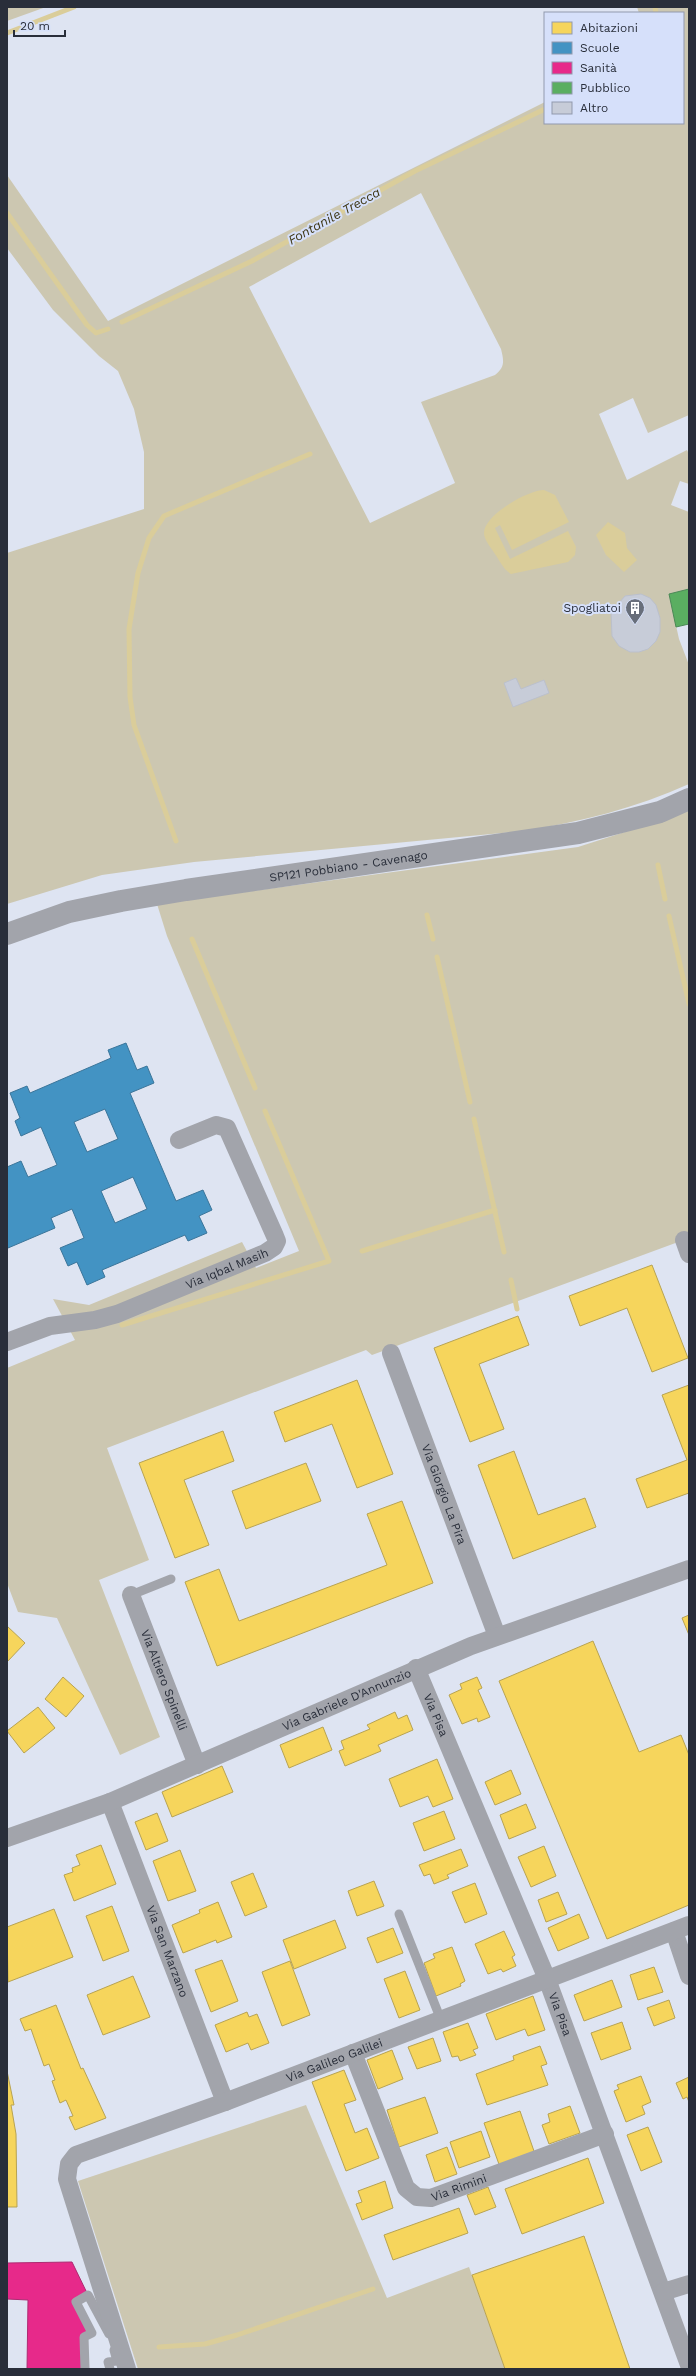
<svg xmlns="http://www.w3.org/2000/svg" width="696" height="2376" font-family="'Work Sans',sans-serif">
	<rect width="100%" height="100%" fill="#dee4f2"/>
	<g fill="#ccc7b1" fill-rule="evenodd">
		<path d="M 7,7 L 46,7 L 7,21 Z"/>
		<path d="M 637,7 L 689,7 L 689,415 L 648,433 L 633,398 L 599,414 L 627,480 L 687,450 L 689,454 L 689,484 L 680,481 L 671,505 L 689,512 L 689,589 L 669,594 L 679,639 L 689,665 L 689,784 C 636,808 580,822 523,831 L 194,862 L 102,875 L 7,904 L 7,553 L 144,509 L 144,452 L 134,409 L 118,371 L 99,356 L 53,310 L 7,248 L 7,175 L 108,321 L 545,102 L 545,123 L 683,123 L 683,13 L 639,13 ZM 421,193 L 501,349 C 504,361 505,367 495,375 L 421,402 L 455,483 L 370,523 L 249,287 Z"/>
		<path d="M 689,808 L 689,1238 L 372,1355 L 366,1350 L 107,1448 L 149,1560 L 99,1580 L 160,1737 L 120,1755 L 57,1618 L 18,1612 L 7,1583 L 7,1368 L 75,1340 L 53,1299 L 89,1305 L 242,1242 L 256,1268 L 299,1251 L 167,936 L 157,904 L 578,847 L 656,822 Z"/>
		<path d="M 306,2105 L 387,2298 L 469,2267 L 505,2369 L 138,2369 L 78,2181 Z"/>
	</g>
	<g fill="#dacd9a">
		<path d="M 544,490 L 555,495 L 569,522 L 512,550 L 500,525 L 495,528 L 510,559 L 568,531 L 576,547 L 575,555 L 568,562 L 511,574 C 503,569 500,561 495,554 C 492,549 484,540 484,533 C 484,515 528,490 544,490 Z"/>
		<path d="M 608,522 L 625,533 L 627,548 L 637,560 L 624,572 L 606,555 L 596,535 Z"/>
	</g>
	<g fill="#f6d55c" stroke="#b8a352">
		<path d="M 652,1265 L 688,1358 L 652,1372 L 627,1308 L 580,1326 L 569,1296 Z"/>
		<path d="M 518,1316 L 529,1345 L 479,1364 L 504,1429 L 470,1442 L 434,1348 Z"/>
		<path d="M 357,1380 L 393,1474 L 357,1488 L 332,1424 L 285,1442 L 274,1412 Z"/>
		<path d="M 689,1385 L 689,1493 L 647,1508 L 636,1479 L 687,1460 L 662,1395 Z"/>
		<path d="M 223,1431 L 234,1461 L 184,1480 L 209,1545 L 175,1558 L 139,1463 Z"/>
		<path d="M 514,1451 L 538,1515 L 585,1498 L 596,1527 L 513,1559 L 478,1465 Z"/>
		<path d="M 306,1463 L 321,1501 L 246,1529 L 232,1491 Z"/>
		<path d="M 402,1501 L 433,1583 L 217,1666 L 185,1582 L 219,1569 L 239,1621 L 387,1565 L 367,1514 Z"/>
		<path d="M 689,1615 L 689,1635 L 682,1618 Z"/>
		<path d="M 7,1626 L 25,1643 L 7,1662 Z"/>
		<path d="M 593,1641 L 639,1752 L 681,1735 L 689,1755 L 689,1905 L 607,1939 L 499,1681 Z"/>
		<path d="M 63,1677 L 84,1696 L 66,1717 L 45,1699 Z"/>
		<path d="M 477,1677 L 482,1688 L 478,1690 L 490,1717 L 478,1722 L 477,1718 L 462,1724 L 449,1695 L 462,1689 L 460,1684 Z"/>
		<path d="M 38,1707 L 55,1728 L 24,1753 L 7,1731 Z"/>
		<path d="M 395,1712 L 398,1719 L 407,1715 L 413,1730 L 378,1745 L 381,1751 L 345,1766 L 339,1751 L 344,1749 L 341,1741 L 370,1729 L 367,1725 Z"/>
		<path d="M 323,1727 L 332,1750 L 289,1768 L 280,1745 Z"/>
		<path d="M 437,1759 L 453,1799 L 433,1807 L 428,1796 L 400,1807 L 389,1779 Z"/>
		<path d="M 222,1766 L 233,1792 L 172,1817 L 162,1792 Z"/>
		<path d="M 511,1770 L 521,1794 L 495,1805 L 485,1782 Z"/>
		<path d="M 526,1804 L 536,1828 L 509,1839 L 500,1815 Z"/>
		<path d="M 444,1811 L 455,1839 L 424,1851 L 413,1823 Z"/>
		<path d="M 157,1813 L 168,1841 L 146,1850 L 135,1822 Z"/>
		<path d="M 101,1845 L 116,1884 L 74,1901 L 64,1875 L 73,1872 L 72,1868 L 80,1865 L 76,1855 Z"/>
		<path d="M 544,1846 L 556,1876 L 531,1887 L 518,1857 Z"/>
		<path d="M 461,1849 L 468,1866 L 447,1875 L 449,1878 L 434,1884 L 430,1874 L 424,1876 L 419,1865 Z"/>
		<path d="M 180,1850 L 196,1891 L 168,1901 L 153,1861 Z"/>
		<path d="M 253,1873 L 267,1907 L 245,1916 L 231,1882 Z"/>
		<path d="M 374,1881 L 384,1906 L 357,1916 L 348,1891 Z"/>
		<path d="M 475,1883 L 487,1914 L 465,1923 L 452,1892 Z"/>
		<path d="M 558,1892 L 567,1914 L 546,1922 L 538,1900 Z"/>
		<path d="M 218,1902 L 232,1937 L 217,1943 L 216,1940 L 183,1953 L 172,1925 L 200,1913 L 199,1910 Z"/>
		<path d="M 112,1906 L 129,1951 L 103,1961 L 86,1916 Z"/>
		<path d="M 54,1909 L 73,1957 L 8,1982 L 7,1927 Z"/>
		<path d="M 579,1914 L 589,1938 L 558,1951 L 548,1928 Z"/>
		<path d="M 335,1920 L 346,1948 L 294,1969 L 283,1940 Z"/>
		<path d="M 393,1928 L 403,1953 L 377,1963 L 367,1938 Z"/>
		<path d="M 504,1931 L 515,1955 L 512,1957 L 516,1966 L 503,1972 L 501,1969 L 488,1974 L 475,1944 Z"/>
		<path d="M 452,1947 L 465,1981 L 460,1984 L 461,1986 L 436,1996 L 424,1963 L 435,1958 L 433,1954 Z"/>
		<path d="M 222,1960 L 238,2001 L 211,2012 L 195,1970 Z"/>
		<path d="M 290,1961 L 310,2015 L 282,2026 L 262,1972 Z"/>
		<path d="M 654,1967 L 663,1992 L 638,2000 L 630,1975 Z"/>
		<path d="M 405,1971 L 420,2010 L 399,2018 L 384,1979 Z"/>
		<path d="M 133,1976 L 150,2017 L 103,2035 L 87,1995 Z"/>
		<path d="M 612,1980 L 622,2007 L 584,2021 L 574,1995 Z"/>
		<path d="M 533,1996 L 545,2030 L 528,2036 L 525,2029 L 496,2040 L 486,2014 Z"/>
		<path d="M 669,2000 L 675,2018 L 654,2026 L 647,2008 Z"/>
		<path d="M 56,2005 L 81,2069 L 83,2068 L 106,2118 L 75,2130 L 69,2117 L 73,2116 L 66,2100 L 60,2103 L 52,2081 L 55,2080 L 49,2064 L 44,2066 L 31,2029 L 25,2031 L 20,2019 Z"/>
		<path d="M 247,2012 L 249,2017 L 257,2014 L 269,2043 L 251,2050 L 248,2043 L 226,2052 L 215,2025 Z"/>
		<path d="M 622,2022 L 631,2049 L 601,2060 L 591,2033 Z"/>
		<path d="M 468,2023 L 478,2048 L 473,2050 L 476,2055 L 460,2061 L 458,2056 L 452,2057 L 443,2032 Z"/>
		<path d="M 433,2038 L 441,2061 L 417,2069 L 408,2047 Z"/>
		<path d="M 540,2046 L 547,2064 L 541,2066 L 548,2085 L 487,2105 L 476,2074 L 514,2060 L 513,2056 Z"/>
		<path d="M 392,2050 L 403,2079 L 378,2089 L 367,2060 Z"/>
		<path d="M 344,2070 L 356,2100 L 344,2104 L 355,2133 L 367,2128 L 379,2158 L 346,2171 L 312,2082 Z"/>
		<path d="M 7,2071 L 14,2105 L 11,2105 L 16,2134 L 17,2207 L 7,2207 Z"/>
		<path d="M 641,2076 L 651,2102 L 642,2106 L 645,2114 L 626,2122 L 614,2091 L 619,2089 L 617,2085 Z"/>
		<path d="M 689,2077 L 689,2102 L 687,2097 L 683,2099 L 676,2083 Z"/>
		<path d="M 425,2097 L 438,2133 L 399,2147 L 387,2110 Z"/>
		<path d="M 570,2106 L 580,2133 L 549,2144 L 542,2125 L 550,2122 L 548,2114 Z"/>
		<path d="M 520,2111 L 535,2154 L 500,2167 L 484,2123 Z"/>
		<path d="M 648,2127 L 662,2162 L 641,2171 L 627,2135 Z"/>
		<path d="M 481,2131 L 490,2157 L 459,2168 L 450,2142 Z"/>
		<path d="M 447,2147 L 457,2174 L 435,2182 L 426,2155 Z"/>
		<path d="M 588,2158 L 604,2203 L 522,2234 L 505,2189 Z"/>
		<path d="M 385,2181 L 393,2208 L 362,2220 L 356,2204 L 362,2202 L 358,2191 Z"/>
		<path d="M 488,2187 L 496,2207 L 475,2215 L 467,2195 Z"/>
		<path d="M 459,2208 L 468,2233 L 393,2260 L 384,2235 Z"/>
		<path d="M 584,2236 L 630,2369 L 505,2369 L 472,2275 Z"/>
	</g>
	<path fill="#4393c3" stroke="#3b759a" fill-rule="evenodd" d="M 126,1043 L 137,1070 L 147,1066 L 154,1083 L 130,1093 L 176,1201 L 203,1190 L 212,1210 L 199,1216 L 207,1233 L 188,1241 L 185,1235 L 102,1270 L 105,1277 L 87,1285 L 77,1262 L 68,1266 L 60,1248 L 84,1238 L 72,1209 L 51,1218 L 55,1228 L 8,1248 L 7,1245 L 7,1167 L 21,1161 L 28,1177 L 57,1165 L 41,1127 L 21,1136 L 15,1121 L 20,1118 L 10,1093 L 27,1086 L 30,1093 L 111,1058 L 108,1050 ZM 105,1109 L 118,1139 L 87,1152 L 74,1122 ZM 133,1177 L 147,1209 L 115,1223 L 101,1191 Z"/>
	<path fill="#e7298a" stroke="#ae2a72" d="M 72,2262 L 88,2295 L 76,2302 L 92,2333 L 84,2337 L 85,2369 L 27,2369 L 28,2300 L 7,2299 L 7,2263 Z"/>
	<path fill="#5aae61" stroke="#4b8855" d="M 689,589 L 689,624 L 676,627 L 669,594 Z"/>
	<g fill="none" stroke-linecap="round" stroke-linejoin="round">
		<g stroke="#dacd9a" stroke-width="5">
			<path d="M 655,7 L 656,13"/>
			<path d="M 7,33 L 74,7"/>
			<path d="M 7,213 L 87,325 L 96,333 L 108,329"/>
			<path d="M 122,322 L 252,261 L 415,171 L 545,109"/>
			<path d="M 176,841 L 134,725 L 130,697 L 129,629 L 138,573 L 149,538 L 164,516 L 310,454"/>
			<path d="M 658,865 L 665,899"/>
			<path d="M 427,915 L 433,939"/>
			<path d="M 669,916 L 689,1004"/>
			<path d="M 192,939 L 255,1088"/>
			<path d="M 437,957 L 470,1102"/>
			<path d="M 474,1119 L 504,1252"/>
			<path d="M 362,1251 L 495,1210"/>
			<path d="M 511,1280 L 517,1309"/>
			<path d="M 122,1325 L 329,1261 L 265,1111"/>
			<path d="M 159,2347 L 205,2344 L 237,2335 L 373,2289"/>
		</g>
	</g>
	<g fill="#c7ccd8" stroke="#bbc0cc">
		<path d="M 641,594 L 650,598 L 656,605 L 660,618 L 660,632 L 656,641 L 648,649 L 639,652 L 630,652 L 619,646 L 612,636 L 611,612 L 625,596 Z"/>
		<path d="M 516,678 L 521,689 L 544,680 L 549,693 L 513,707 L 504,683 Z"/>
	</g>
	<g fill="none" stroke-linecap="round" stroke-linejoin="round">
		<g stroke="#a2a4ab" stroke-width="9">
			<path d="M 131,1595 L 171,1579"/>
			<path d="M 399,1914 L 441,2020"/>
			<path d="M 85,2369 L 84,2337 L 92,2333 L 76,2302 L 88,2295 L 109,2334"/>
			<path d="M 110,2369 L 108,2362 L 117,2361 L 114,2350"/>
		</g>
		<g stroke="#a2a4ab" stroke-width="18">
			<path d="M 684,1240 L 689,1254"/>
			<path id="s1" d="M 7,1342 L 50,1326 L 95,1320 L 117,1314 L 265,1253 L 274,1247 L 277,1241 L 275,1236 L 227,1128 L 216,1125 L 179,1140"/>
			<path id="s2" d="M 391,1353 L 497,1636"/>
			<path id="s3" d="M 131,1595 L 197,1765"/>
			<path id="s4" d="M 416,1668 L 547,1979 L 689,2365"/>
			<path id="s5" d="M 110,1802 L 225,2102"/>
			<path id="s6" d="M 7,1838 L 110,1802 L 471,1646 L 689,1569"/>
			<path d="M 674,1931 L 689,1976"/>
			<path id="s7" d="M 353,2053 L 406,2188 L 417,2197 L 431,2198 L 605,2134"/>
			<path d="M 663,2292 L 689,2284"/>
			<path id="s8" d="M 127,2369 L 67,2179 L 69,2164 L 76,2155 L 225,2102 L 689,1925"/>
		</g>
		<path stroke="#a2a4ab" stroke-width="22" id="s9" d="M 7,934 L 69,912 L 121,901 L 186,890 L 578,833 L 660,812 L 689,799"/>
	</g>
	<defs>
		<g id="building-pin" transform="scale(1)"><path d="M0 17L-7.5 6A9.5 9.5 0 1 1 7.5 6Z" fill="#686e7a" stroke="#d6e0fa"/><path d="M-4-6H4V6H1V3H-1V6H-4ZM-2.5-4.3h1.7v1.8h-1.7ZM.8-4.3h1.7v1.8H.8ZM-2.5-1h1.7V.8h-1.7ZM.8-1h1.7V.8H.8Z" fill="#fff"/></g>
	</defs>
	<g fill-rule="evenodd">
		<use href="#building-pin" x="635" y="608"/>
	</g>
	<g text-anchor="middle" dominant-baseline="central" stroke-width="4" stroke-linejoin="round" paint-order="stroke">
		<g font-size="12" fill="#292e3a" stroke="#d6e0fa" text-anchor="end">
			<text x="621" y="608">Spogliatoi</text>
		</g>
		<g font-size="12" fill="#292e3a" stroke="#d6e0fa">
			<text stroke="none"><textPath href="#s9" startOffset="349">SP121 Pobbiano - Cavenago</textPath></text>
			<text stroke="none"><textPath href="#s1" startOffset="233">Via Iqbal Masih</textPath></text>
			<text stroke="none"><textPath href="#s2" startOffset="151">Via Giorgio La Pira</textPath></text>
			<text stroke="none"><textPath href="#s3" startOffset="91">Via Altiero Spinelli</textPath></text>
			<text stroke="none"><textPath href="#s6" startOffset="367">Via Gabriele D'Annunzio</textPath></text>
			<text stroke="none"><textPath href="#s4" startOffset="51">Via Pisa</textPath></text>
			<text stroke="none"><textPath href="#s5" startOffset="160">Via San Marzano</textPath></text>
			<text stroke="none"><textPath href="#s4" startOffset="375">Via Pisa</textPath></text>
			<text stroke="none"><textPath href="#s8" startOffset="501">Via Galileo Galilei</textPath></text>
			<text stroke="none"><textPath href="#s7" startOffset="203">Via Rimini</textPath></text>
		</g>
		<g font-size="13" font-style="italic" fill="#3d3512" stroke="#d6e0fa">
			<text transform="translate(334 216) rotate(-29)">Fontanile Trecca</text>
		</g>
	</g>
	<rect width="696" height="2376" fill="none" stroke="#292e3a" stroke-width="16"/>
	<rect x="544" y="12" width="140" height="112" fill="#d6e0fa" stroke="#9199ad"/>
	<rect x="552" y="22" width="20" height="12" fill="#f6d55c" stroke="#9199ad"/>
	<text x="580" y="32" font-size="12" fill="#292e3a">Abitazioni</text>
	<rect x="552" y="42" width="20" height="12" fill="#4393c3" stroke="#9199ad"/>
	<text x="580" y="52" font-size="12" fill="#292e3a">Scuole</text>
	<rect x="552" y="62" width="20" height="12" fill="#e7298a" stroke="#9199ad"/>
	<text x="580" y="72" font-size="12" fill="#292e3a">Sanità</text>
	<rect x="552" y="82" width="20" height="12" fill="#5aae61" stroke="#9199ad"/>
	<text x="580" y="92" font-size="12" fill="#292e3a">Pubblico</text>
	<rect x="552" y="102" width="20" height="12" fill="#c7ccd8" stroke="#9199ad"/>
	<text x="580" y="112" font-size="12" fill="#292e3a">Altro</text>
	<path d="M14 30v6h51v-6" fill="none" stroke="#292e3a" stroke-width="2"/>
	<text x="20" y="30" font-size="12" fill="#292e3a" stroke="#d6e0fa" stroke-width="3" paint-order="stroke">20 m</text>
</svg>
